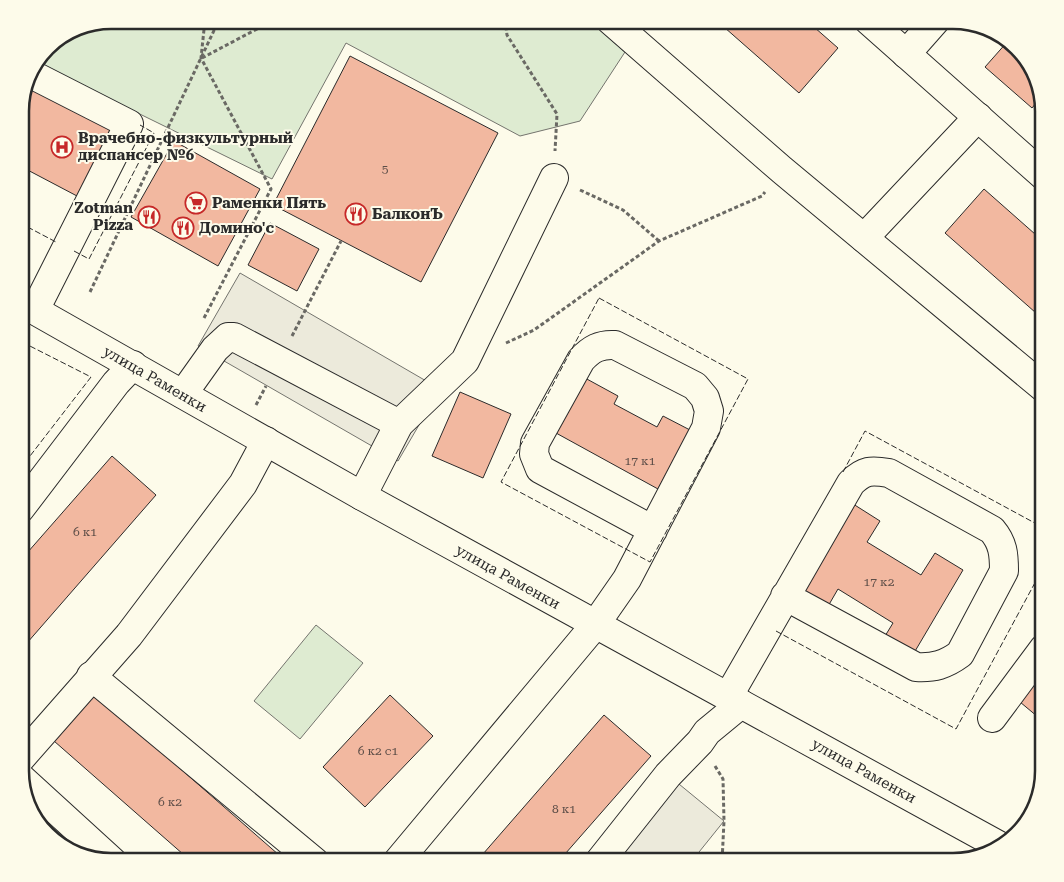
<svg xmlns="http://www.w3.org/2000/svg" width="1064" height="882" font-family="'Roboto Serif',serif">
	<rect width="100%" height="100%" fill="#fdfbea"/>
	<g fill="#deebd1" stroke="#74746e">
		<path d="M 111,20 L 589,20 L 625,52 L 580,121 L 520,136 L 346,43 L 272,179 L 36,63 L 51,43 Z"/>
		<path d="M 316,625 L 363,663 L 300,739 L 254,701 Z"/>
	</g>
	<g fill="#eceadb" stroke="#74746e">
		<path d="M 240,273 L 440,389 L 398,461 L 198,346 Z"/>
		<path d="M 668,775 L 724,821 L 691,862 L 599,862 Z"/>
	</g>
	<g fill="#f2b8a0" stroke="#2b2b2b">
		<path d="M 716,20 L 806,20 L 838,48 L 799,93 Z"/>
		<path d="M 1008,41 L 1013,43 L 1037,76 L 1041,97 L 1032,108 L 985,67 Z"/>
		<path d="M 350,56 L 498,133 L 421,282 L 273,205 Z"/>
		<path d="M 27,81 L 113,127 L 77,196 L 20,166 L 20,105 Z"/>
		<path d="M 174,141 L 260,189 L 218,266 L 131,217 Z"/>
		<path d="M 984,189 L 1044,242 L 1044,320 L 945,233 Z"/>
		<path d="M 270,223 L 319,249 L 297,291 L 248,265 Z"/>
		<path d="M 585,378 L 618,396 L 614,404 L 657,427 L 663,416 L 690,430 L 658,489 L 556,433 Z"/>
		<path d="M 460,392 L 511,414 L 483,478 L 432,456 Z"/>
		<path d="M 112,456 L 156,495 L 20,651 L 20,561 Z"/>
		<path d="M 850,502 L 880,521 L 867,542 L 921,575 L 935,553 L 963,570 L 911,658 L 882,641 L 893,623 L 838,589 L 827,608 L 797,590 Z"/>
		<path d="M 1044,662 L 1044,722 L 1014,697 Z"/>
		<path d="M 95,694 L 287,862 L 192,862 L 54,741 Z"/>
		<path d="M 390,695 L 433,736 L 365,807 L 323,767 Z"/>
		<path d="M 604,715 L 651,756 L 558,862 L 476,862 Z"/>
	</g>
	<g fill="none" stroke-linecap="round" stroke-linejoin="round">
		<g stroke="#2b2b2b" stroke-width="30">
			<g id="minor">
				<path d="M 610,20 L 782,170 L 1044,388"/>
				<path d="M 868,20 L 1044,176"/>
				<path d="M 906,54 L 936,20"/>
				<path d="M 29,73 L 129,124 L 35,310"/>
				<path d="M 864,238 L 978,117"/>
				<path d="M 20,302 L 362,496 L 1000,846"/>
				<path d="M 183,394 L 215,349 L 228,337 L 234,337 L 399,424"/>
				<path d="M 362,496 L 399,424 L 465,361 L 554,178"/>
				<path d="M 20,509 L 116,383 L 133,365"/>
				<path d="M 91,676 L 315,862"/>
				<path d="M 728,697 L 851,483 C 864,470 871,470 889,473 L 992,530 C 1003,543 1004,554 1004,571 L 960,654 C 945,665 934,668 916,667 L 785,596"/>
				<path d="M 992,718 L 1044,648"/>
				<path d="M 20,759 L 129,635 L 243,484 L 266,441"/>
				<path d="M 21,778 L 113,862"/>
				<path d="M 397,862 L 595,625 L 627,579 L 706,428 L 709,411 L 705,398 L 695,386 L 615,345 C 600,344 591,349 581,360 L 535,443 L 534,454 L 540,469 L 653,530"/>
				<path d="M 599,862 L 668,775 L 700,742 L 707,732 L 741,704"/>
			</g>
		</g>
		<g stroke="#6a6964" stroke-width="3" stroke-dasharray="4 2.5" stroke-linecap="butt">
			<path d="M 505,20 L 507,35 L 557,114 L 555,151"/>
			<path d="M 202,58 L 274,20"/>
			<path d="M 580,190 L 623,210 L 659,241"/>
			<path d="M 90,292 L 219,20"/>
			<path d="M 204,318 L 271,189 L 201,58 L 205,20"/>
			<path d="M 292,336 L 341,241"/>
			<path d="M 506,343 L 534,330 L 659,241 L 762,196 L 765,192"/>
			<path d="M 20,388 L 27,376 L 20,373"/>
			<path d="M 256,405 L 266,386"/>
			<path d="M 715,766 L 723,779 L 724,821 L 722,862"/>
		</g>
		<use href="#minor" stroke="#fdfbea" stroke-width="28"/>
		<g stroke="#2b2b2b" stroke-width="1" stroke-dasharray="6 2.5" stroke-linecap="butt">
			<path d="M 20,223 L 56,242"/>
			<path d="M 74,251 L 89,259 L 154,133 L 140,125"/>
			<path d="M 599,298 L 748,379 L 650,562 L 501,482 Z"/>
			<path d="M 20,469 L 91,377 L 20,341"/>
			<path d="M 843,472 L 865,431 L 1044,528"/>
			<path d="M 776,631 L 956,729 L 1044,566"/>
		</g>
	</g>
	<defs>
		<g id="hospital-ring" transform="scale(1.125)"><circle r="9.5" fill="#fdfbea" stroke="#c62828" stroke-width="1.5"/><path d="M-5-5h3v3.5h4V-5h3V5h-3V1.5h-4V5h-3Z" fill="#c62828"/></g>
		<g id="supermarket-ring" transform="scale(1.125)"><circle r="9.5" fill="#fdfbea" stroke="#c62828" stroke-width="1.5"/><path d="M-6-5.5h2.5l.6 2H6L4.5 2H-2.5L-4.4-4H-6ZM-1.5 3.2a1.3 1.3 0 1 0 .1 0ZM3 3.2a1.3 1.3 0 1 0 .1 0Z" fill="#c62828"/></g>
		<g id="restaurant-ring" transform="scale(1.125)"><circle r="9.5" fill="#fdfbea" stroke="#c62828" stroke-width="1.5"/><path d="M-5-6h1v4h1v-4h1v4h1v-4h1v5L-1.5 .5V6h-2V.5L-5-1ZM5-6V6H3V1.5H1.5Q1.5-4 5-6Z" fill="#c62828"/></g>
	</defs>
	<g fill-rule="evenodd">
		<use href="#hospital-ring" x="62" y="147"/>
		<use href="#supermarket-ring" x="196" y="203"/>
		<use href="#restaurant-ring" x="356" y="214"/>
		<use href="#restaurant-ring" x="149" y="217"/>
		<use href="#restaurant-ring" x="183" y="228"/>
	</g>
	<g text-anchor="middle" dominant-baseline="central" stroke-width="4" stroke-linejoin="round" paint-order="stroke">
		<g font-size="12" fill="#5d4e48">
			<text x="385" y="169">5</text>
			<text x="640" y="461">17 к1</text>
			<text x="85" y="532">6 к1</text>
			<text x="879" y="582">17 к2</text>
			<text x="378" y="751">6 к2 с1</text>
			<text x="170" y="802">6 к2</text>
			<text x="564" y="809">8 к1</text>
		</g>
		<g font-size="15" font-weight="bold" fill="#2b2b2b" stroke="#fdfbea" text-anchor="start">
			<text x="78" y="138">Врачебно-физкультурный<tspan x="78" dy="17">диспансер №6</tspan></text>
			<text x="212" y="203">Раменки Пять</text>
			<text x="133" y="208" text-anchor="end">Zotman<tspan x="133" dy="17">Pizza</tspan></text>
			<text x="372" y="214">БалконЪ</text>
			<text x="199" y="228">Домино'c</text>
		</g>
		<g font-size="15" fill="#2b2b2b" stroke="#fdfbea">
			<text transform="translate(155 379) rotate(30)">улица Раменки</text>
			<text transform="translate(508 577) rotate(29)">улица Раменки</text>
			<text transform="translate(864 771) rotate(29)">улица Раменки</text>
		</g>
	</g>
	<path d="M0 0H1064V882H0ZM111 29H953A82 82 0 0 1 1035 111V771A82 82 0 0 1 953 853H111A82 82 0 0 1 29 771V111A82 82 0 0 1 111 29Z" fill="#fdfbea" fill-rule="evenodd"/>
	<path fill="none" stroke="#2b2b2b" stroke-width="2.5" d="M111 29H953A82 82 0 0 1 1035 111V771A82 82 0 0 1 953 853H111A82 82 0 0 1 29 771V111A82 82 0 0 1 111 29Z"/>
</svg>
